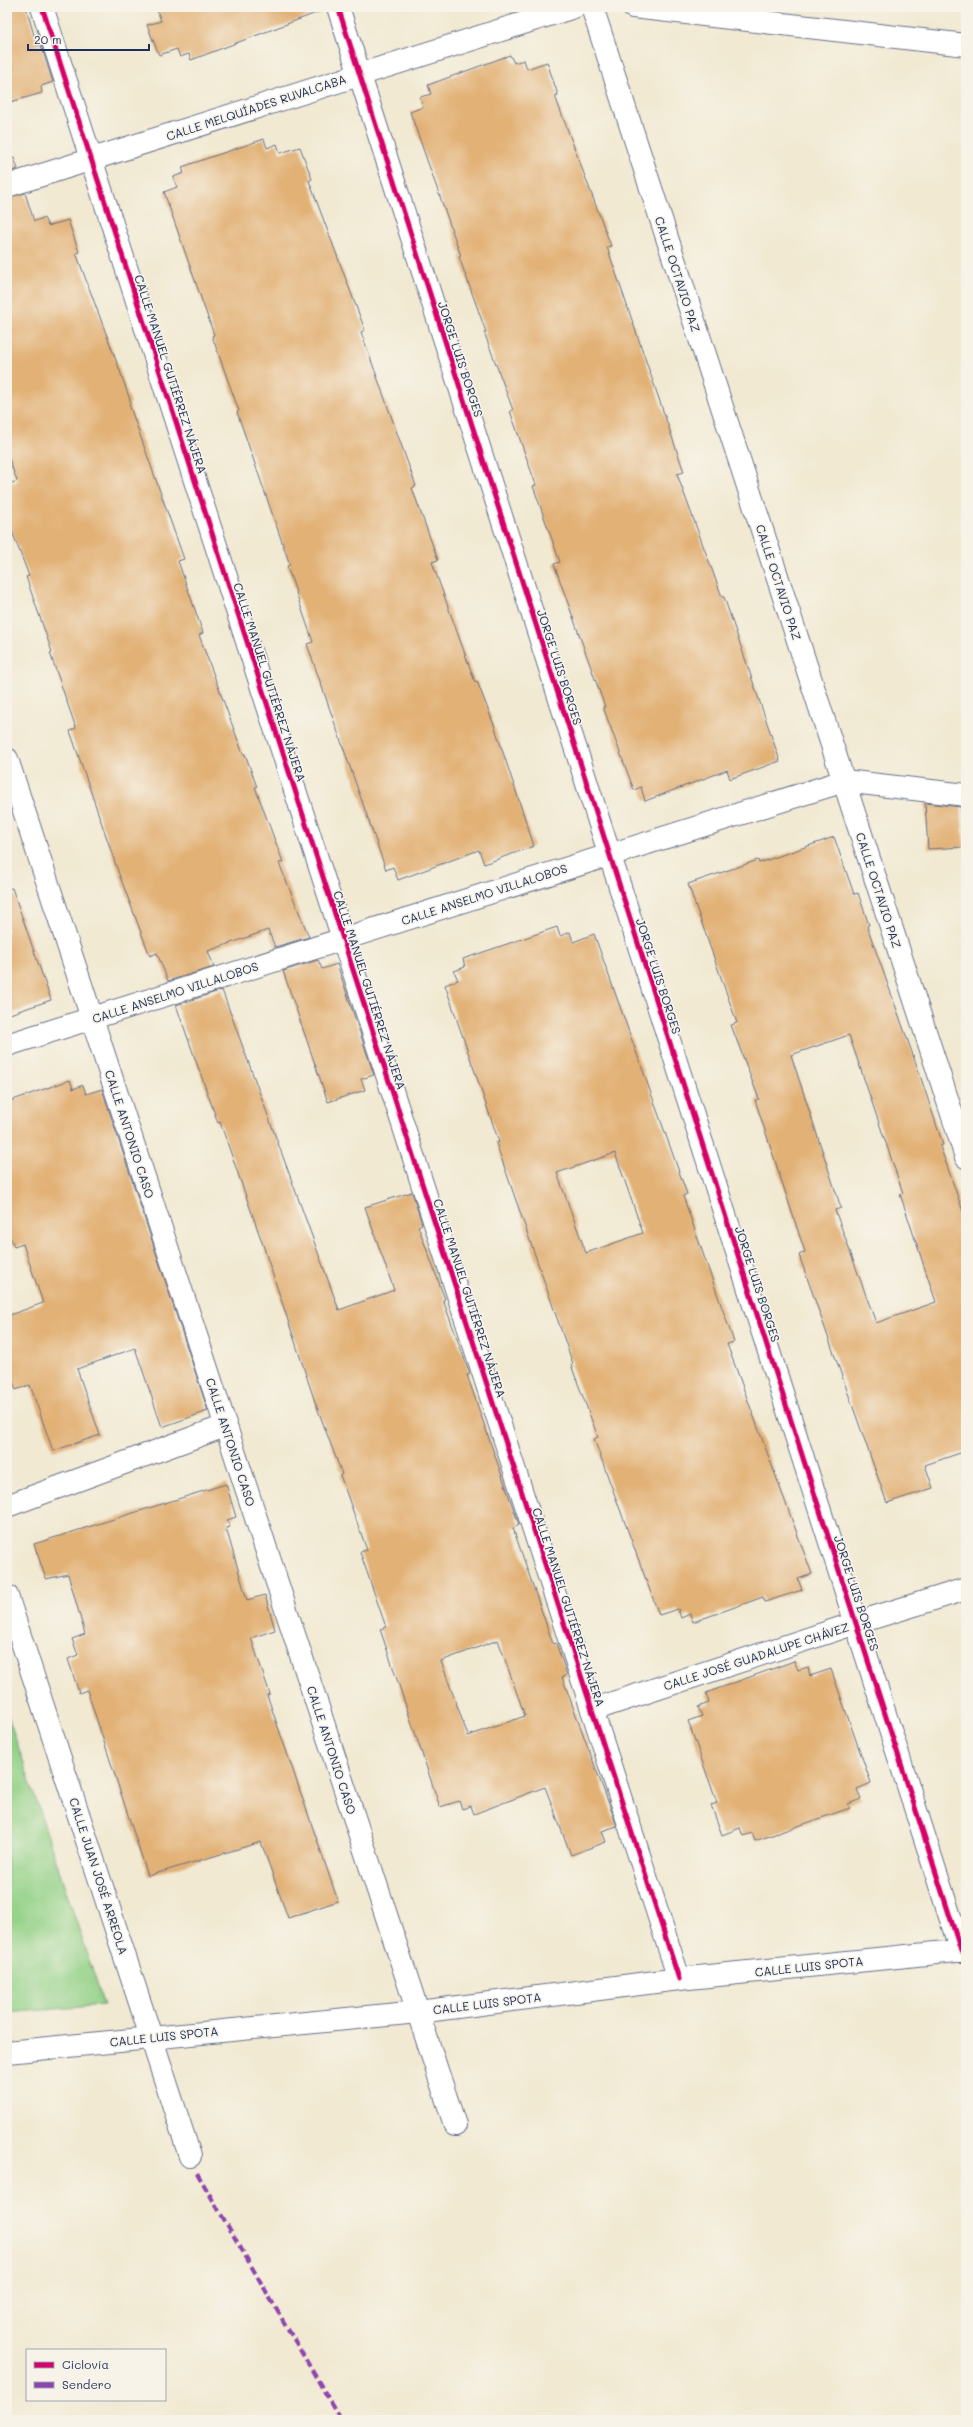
<svg xmlns="http://www.w3.org/2000/svg" width="973" height="2427" font-family="Mali,sans-serif">
	<rect width="100%" height="100%" fill="#f7f3e8"/>
	<filter id="ink" filterUnits="userSpaceOnUse"><feTurbulence type="fractalNoise" baseFrequency=".025" numOctaves="2"/><feDisplacementMap in="SourceGraphic" scale="8" xChannelSelector="R" yChannelSelector="G"/><feConvolveMatrix kernelMatrix="1 2 1 2 8 2 1 2 1" color-interpolation-filters="sRGB"/></filter>
	<filter id="wash" filterUnits="userSpaceOnUse"><feTurbulence type="fractalNoise" baseFrequency=".012" numOctaves="4" result="noise"/><feDisplacementMap in="SourceGraphic" scale="16" xChannelSelector="R" yChannelSelector="G"/><feGaussianBlur stdDeviation="0.9" result="paint"/><feColorMatrix in="noise" values="0 0 0 0 0 0 0 0 0 0 0 0 0 0 0 0 0 1.4 0 .05"/><feComposite in="paint" operator="in"/></filter>
	<g filter="url(#wash)">
		<rect width="100%" height="100%" fill="#f1e9d2"/>
		<path fill="#93d187" stroke="#578072" d="M 7,1713 L 104,2005 L 7,2013 Z"/>
		<g id="blocks">
			<g fill="#e2b176" fill-rule="evenodd">
				<path d="M 7,7 L 26,7 L 37,46 L 41,45 L 53,82 L 41,86 L 42,93 L 7,103 Z"/>
				<path d="M 156,7 L 323,7 L 324,10 L 191,60 L 189,54 L 180,57 L 177,49 L 159,55 L 147,25 L 161,21 Z"/>
				<path d="M 510,55 L 514,63 L 524,60 L 527,69 L 547,62 L 558,95 L 555,96 L 611,246 L 607,247 L 684,472 L 677,474 L 722,597 L 724,597 L 780,761 L 730,779 L 727,770 L 645,801 L 641,787 L 634,790 L 603,707 L 605,707 L 554,564 L 560,562 L 533,486 L 536,485 L 510,411 L 513,410 L 484,332 L 486,332 L 459,257 L 461,256 L 410,112 L 423,107 L 420,97 L 431,94 L 428,85 Z"/>
				<path d="M 264,139 L 267,148 L 277,144 L 280,153 L 300,147 L 312,179 L 309,181 L 365,330 L 361,332 L 416,486 L 412,488 L 438,560 L 432,562 L 475,682 L 477,681 L 494,725 L 534,846 L 484,864 L 479,850 L 398,880 L 393,867 L 386,870 L 307,644 L 313,642 L 287,566 L 290,565 L 237,412 L 239,411 L 212,336 L 214,335 L 164,192 L 177,187 L 173,177 L 184,173 L 182,167 Z"/>
				<path d="M 14,158 L 18,169 L 7,173 L 7,159 Z"/>
				<path d="M 25,193 L 34,221 L 44,218 L 48,226 L 68,220 L 79,252 L 76,253 L 120,371 L 131,403 L 129,404 L 184,559 L 178,561 L 203,633 L 199,635 L 243,754 L 245,754 L 257,787 L 255,787 L 283,862 L 279,863 L 309,937 L 275,947 L 268,930 L 208,951 L 214,967 L 168,981 L 157,953 L 150,956 L 119,874 L 70,731 L 76,728 L 50,653 L 52,652 L 26,577 L 29,576 L 7,518 L 7,485 L 17,481 L 7,453 L 7,198 Z"/>
				<path d="M 925,803 L 961,807 L 964,847 L 928,849 Z"/>
				<path d="M 834,837 L 854,894 L 858,893 L 869,925 L 867,926 L 919,1072 L 943,1145 L 940,1146 L 966,1220 L 966,1451 L 925,1465 L 933,1488 L 887,1503 L 799,1255 L 805,1252 L 755,1100 L 759,1099 L 731,1025 L 737,1023 L 688,884 L 758,860 L 759,863 ZM 849,1035 L 903,1193 L 900,1194 L 936,1302 L 876,1323 L 835,1210 L 841,1208 L 791,1055 Z"/>
				<path d="M 12,888 L 51,1000 L 7,1015 L 7,889 Z"/>
				<path d="M 557,927 L 560,936 L 570,932 L 573,942 L 594,934 L 687,1194 L 683,1196 L 734,1342 L 727,1344 L 812,1574 L 798,1579 L 802,1590 L 765,1602 L 763,1597 L 693,1622 L 690,1614 L 681,1618 L 678,1609 L 659,1615 L 594,1439 L 598,1437 L 571,1365 L 573,1364 L 496,1143 L 499,1142 L 445,985 L 458,980 L 454,971 L 465,967 L 463,959 ZM 615,1153 L 643,1233 L 586,1253 L 557,1173 Z"/>
				<path d="M 318,960 L 322,969 L 337,964 L 374,1075 L 361,1079 L 365,1090 L 328,1102 L 283,971 Z"/>
				<path d="M 222,990 L 339,1310 L 394,1290 L 365,1207 L 412,1192 L 422,1224 L 418,1226 L 445,1299 L 443,1300 L 470,1374 L 467,1375 L 519,1525 L 513,1528 L 553,1644 L 556,1643 L 567,1675 L 562,1677 L 617,1826 L 602,1831 L 606,1842 L 571,1855 L 545,1787 L 474,1814 L 471,1806 L 462,1809 L 459,1801 L 440,1807 L 380,1629 L 386,1627 L 360,1552 L 367,1550 L 340,1475 L 342,1474 L 315,1402 L 263,1245 L 220,1122 L 218,1123 L 176,1005 ZM 498,1640 L 525,1716 L 468,1736 L 441,1661 Z"/>
				<path d="M 70,1080 L 73,1089 L 83,1085 L 86,1094 L 102,1089 L 208,1411 L 162,1427 L 135,1348 L 77,1369 L 100,1435 L 53,1451 L 30,1385 L 16,1390 L 7,1365 L 7,1316 L 43,1303 L 23,1244 L 14,1247 L 7,1228 L 7,1102 Z"/>
				<path d="M 226,1484 L 236,1517 L 227,1520 L 230,1527 L 226,1528 L 247,1600 L 265,1595 L 275,1630 L 251,1638 L 270,1694 L 267,1695 L 338,1901 L 288,1918 L 261,1842 L 148,1876 L 87,1690 L 79,1693 L 68,1659 L 78,1655 L 72,1639 L 85,1634 L 68,1574 L 46,1579 L 34,1544 Z"/>
				<path d="M 794,1661 L 798,1670 L 808,1667 L 810,1676 L 831,1669 L 871,1783 L 857,1789 L 861,1799 L 848,1804 L 850,1808 L 755,1841 L 752,1833 L 743,1836 L 740,1828 L 722,1835 L 711,1805 L 717,1803 L 688,1721 L 702,1716 L 698,1707 L 709,1703 L 706,1693 Z"/>
			</g>
		</g>
	</g>
	<g filter="url(#ink)">
		<use href="#blocks" fill-opacity="0" stroke="#667087" stroke-width="1"/>
		<g fill="none" stroke-linecap="round" stroke-linejoin="round">
			<g stroke="#667087" stroke-width="24">
				<g id="street">
					<path d="M 42,7 L 679,1979"/>
					<path d="M 338,7 L 961,1951"/>
					<path d="M 592,7 L 966,1157"/>
					<path d="M 633,7 L 966,45"/>
					<path d="M 7,186 L 574,7"/>
					<path d="M 7,759 L 455,2125"/>
					<path d="M 7,1045 L 844,781 L 966,795"/>
					<path d="M 7,1506 L 225,1426"/>
					<path d="M 7,1596 L 190,2156"/>
					<path d="M 592,1710 L 856,1623 L 966,1589"/>
					<path d="M 7,2052 L 418,2012 L 679,1979 L 966,1950"/>
				</g>
			</g>
			<use href="#street" stroke="#fff" stroke-width="22"/>
			<path stroke="#8e44ad" stroke-width="4" stroke-dasharray="8 4" stroke-linecap="butt" d="M 197,2173 L 341,2420"/>
			<g stroke="#f7f3e8" stroke-width="8">
				<g id="cycleway">
					<path d="M 42,7 L 679,1979"/>
					<path d="M 338,7 L 961,1951"/>
				</g>
			</g>
			<use href="#cycleway" stroke="#d6006c" stroke-width="5"/>
		</g>
	</g>
	<g text-anchor="middle" dominant-baseline="central" stroke-width="3.5" stroke-linejoin="round" paint-order="stroke">
		<g font-size="12" fill="#1b2f5e" stroke="#f7f3e8">
			<text transform="translate(256 107) rotate(-18)">CALLE MELQUÍADES RUVALCABA</text>
			<text transform="translate(678 274) rotate(72)">CALLE OCTAVIO PAZ</text>
			<text transform="translate(461 359) rotate(72)">JORGE LUIS BORGES</text>
			<text transform="translate(171 374) rotate(72)">CALLE MANUEL GUTIÉRREZ NÁJERA</text>
			<text transform="translate(779 582) rotate(72)">CALLE OCTAVIO PAZ</text>
			<text transform="translate(560 667) rotate(72)">JORGE LUIS BORGES</text>
			<text transform="translate(270 682) rotate(72)">CALLE MANUEL GUTIÉRREZ NÁJERA</text>
			<text transform="translate(879 890) rotate(72)">CALLE OCTAVIO PAZ</text>
			<text transform="translate(484 894) rotate(-18)">CALLE ANSELMO VILLALOBOS</text>
			<text transform="translate(659 976) rotate(72)">JORGE LUIS BORGES</text>
			<text transform="translate(370 990) rotate(72)">CALLE MANUEL GUTIÉRREZ NÁJERA</text>
			<text transform="translate(175 992) rotate(-18)">CALLE ANSELMO VILLALOBOS</text>
			<text transform="translate(130 1134) rotate(72)">CALLE ANTONIO CASO</text>
			<text transform="translate(758 1284) rotate(72)">JORGE LUIS BORGES</text>
			<text transform="translate(470 1298) rotate(72)">CALLE MANUEL GUTIÉRREZ NÁJERA</text>
			<text transform="translate(231 1442) rotate(72)">CALLE ANTONIO CASO</text>
			<text transform="translate(857 1593) rotate(72)">JORGE LUIS BORGES</text>
			<text transform="translate(569 1607) rotate(72)">CALLE MANUEL GUTIÉRREZ NÁJERA</text>
			<text transform="translate(756 1656) rotate(-18)">CALLE JOSÉ GUADALUPE CHÁVEZ</text>
			<text transform="translate(332 1750) rotate(72)">CALLE ANTONIO CASO</text>
			<text transform="translate(99 1876) rotate(72)">CALLE JUAN JOSÉ ARREOLA</text>
			<text transform="translate(809 1966) rotate(-6)">CALLE LUIS SPOTA</text>
			<text transform="translate(487 2003) rotate(-7)">CALLE LUIS SPOTA</text>
			<text transform="translate(164 2036) rotate(-6)">CALLE LUIS SPOTA</text>
		</g>
	</g>
	<rect width="973" height="2427" fill="none" stroke="#f7f3e8" stroke-width="24"/>
	<rect x="26" y="2349" width="140" height="52" fill="#f7f3e8" stroke="#9fa5b1"/>
	<rect x="34" y="2362" width="20" height="6" fill="#d6006c" stroke="#9fa5b1"/>
	<text x="62" y="2369" font-size="12" fill="#1b2f5e">Ciclovía</text>
	<rect x="34" y="2382" width="20" height="6" fill="#8e44ad" stroke="#9fa5b1"/>
	<text x="62" y="2389" font-size="12" fill="#1b2f5e">Sendero</text>
	<path d="M28 44v6h121v-6" fill="none" stroke="#1b2f5e" stroke-width="2"/>
	<text x="34" y="44" font-size="12" fill="#1b2f5e" stroke="#f7f3e8" stroke-width="3" paint-order="stroke">20 m</text>
</svg>
